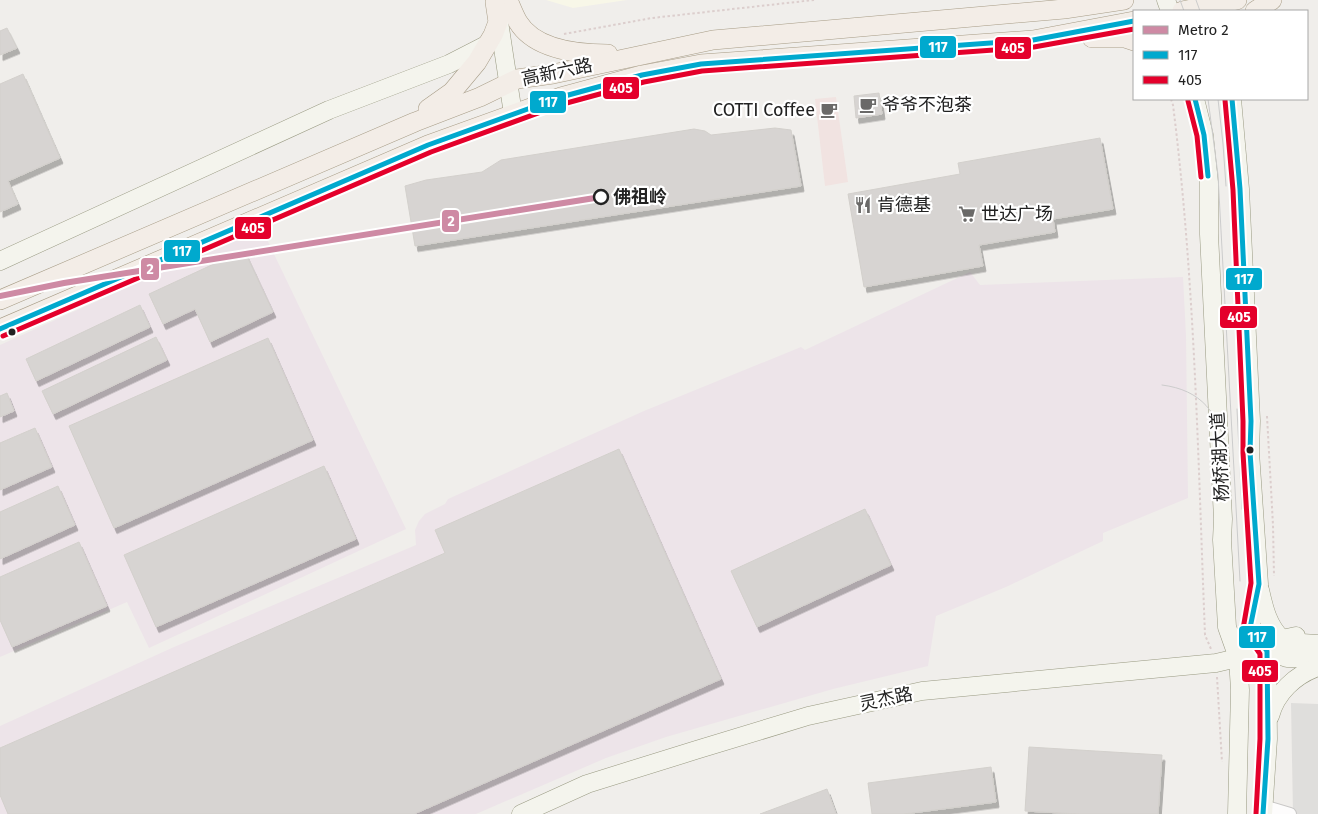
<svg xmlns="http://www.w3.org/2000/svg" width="1318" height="814" font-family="'Fira Sans','Noto Sans SC',sans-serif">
	<defs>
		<filter id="shadow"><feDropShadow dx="3" dy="5.5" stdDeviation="0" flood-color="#0004"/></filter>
	</defs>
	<rect width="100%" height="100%" fill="#f0eeeb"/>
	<path fill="#dfdedc" d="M 1291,703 L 1318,704 L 1318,814 L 1293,814 Z"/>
	<path fill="#f1e3e1" d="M 836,97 L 848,182 L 825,186 L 815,99 Z"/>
	<g fill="#ede4e9">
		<path d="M 261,227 L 406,529 L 149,648 L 127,602 L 0,657 L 0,345 Z"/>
		<path d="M 970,272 L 980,285 L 1183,277 L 1186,336 L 1188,498 L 1103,533 L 1103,541 L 1006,587 L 936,616 L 928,666 L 833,689 L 666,737 L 606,758 L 476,814 L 0,814 L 0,726 L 174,647 L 416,545 L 415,530 L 419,521 L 425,514 L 445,504 L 448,499 L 644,411 L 801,347 L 805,350 Z"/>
	</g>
	<path fill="#f8f7e8" d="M 546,0 L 627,0 L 573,8 Z"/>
	<g fill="#d7d4d2" stroke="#d3d0cc" filter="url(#shadow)">
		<path d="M 7,28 L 17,48 L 0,55 L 0,31 Z"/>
		<path d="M 23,74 L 60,158 L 8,181 L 18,204 L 0,212 L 0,84 Z"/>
		<path d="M 879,93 L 882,114 L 856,118 L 854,96 Z"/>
		<path d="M 775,128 L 791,130 L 801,186 L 415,246 L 405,186 L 426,180 L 482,172 L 501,160 L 694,129 L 705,131 L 711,135 Z"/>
		<path d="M 1100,138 L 1113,209 L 1053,219 L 1055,232 L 979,245 L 983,266 L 864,287 L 848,194 L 960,174 L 958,163 Z"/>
		<path d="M 244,250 L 273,312 L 210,342 L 195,309 L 163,324 L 149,294 Z"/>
		<path d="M 140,305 L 150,327 L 36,381 L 26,359 Z"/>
		<path d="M 156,337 L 167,360 L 53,414 L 42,391 Z"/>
		<path d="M 268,338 L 313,440 L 114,528 L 69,426 Z"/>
		<path d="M 7,393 L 14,411 L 0,417 L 0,396 Z"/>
		<path d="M 35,428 L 52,467 L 0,490 L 0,443 Z"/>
		<path d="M 619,449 L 721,679 L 414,814 L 8,814 L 0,795 L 0,748 L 445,553 L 435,530 Z"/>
		<path d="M 324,466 L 356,539 L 156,627 L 124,555 Z"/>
		<path d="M 58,486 L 75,525 L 0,559 L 0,512 Z"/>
		<path d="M 865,509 L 891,565 L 757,627 L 731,571 Z"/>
		<path d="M 79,542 L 107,606 L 12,647 L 0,620 L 0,577 Z"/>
		<path d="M 1029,747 L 1162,755 L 1158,814 L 1079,814 L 1025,811 Z"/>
		<path d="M 991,767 L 996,802 L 904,814 L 872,814 L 868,783 Z"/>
		<path d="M 827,789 L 836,814 L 760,814 Z"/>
	</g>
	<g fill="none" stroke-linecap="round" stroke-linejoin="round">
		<g stroke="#c9c8c7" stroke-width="14">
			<path id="street" d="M 1263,806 L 1290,814"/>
		</g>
		<g stroke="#999a82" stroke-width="19">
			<g id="secondary">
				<path d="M 1166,0 L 1170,11"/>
				<path d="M 498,15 L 513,114"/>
				<path d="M 1195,99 L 1204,135 L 1209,182 L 1209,234 L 1223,519 L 1222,540 L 1227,627 L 1238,658 L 1240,690 L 1237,814"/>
				<path d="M 1232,99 L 1240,189 L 1251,421 L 1250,452 L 1259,584 L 1250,628 L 1267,651 L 1268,739 L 1263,814"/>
				<path d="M 0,261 L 329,110 L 449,64 L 488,44"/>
				<path d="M 1260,590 C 1264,608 1268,626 1282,639 L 1296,636"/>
				<path d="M 1318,644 L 1286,642 L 1267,651 L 1287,658 L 1318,659"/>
				<path d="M 1270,716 C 1276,693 1295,675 1318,667"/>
				<path d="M 521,814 L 587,784 L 696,750 L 808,716 L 922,691 L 1216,663 L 1267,651"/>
			</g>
		</g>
		<g stroke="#a79c86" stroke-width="20">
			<g id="primary">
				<path d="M 508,0 C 511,7 514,15 518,22 C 535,50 578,54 608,54"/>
				<path d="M 1182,11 L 1237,0"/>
				<path d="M 1255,11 L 1272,0"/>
				<path d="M 1092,38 L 1125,38 L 1134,41"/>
				<path d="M 428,109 L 452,92 L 477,62 L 493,35 L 498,22 L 495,2"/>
				<path d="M 0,300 L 415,122 L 480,97 L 517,79 L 553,74 L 713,40 L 1064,9 L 1124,0"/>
				<path d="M 0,329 L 428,145 L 561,97 L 642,75 L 701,64 L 1033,40 L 1134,21"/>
			</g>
		</g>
		<g stroke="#dccecd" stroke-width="2" stroke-dasharray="2.5 2.5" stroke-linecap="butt">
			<path d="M 564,34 L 652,18 L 814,0"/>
			<path d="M 1171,99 L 1173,105 C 1195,280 1198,459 1205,635 L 1211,649"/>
			<path d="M 1267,416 L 1273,525 L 1274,576"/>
			<path d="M 1217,677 L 1222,762"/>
		</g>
		<use href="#street" stroke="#fdfcfc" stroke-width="12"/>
		<use href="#secondary" stroke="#f4f4ed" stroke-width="18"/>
		<use href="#primary" stroke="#f3ede7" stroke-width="19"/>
		<g stroke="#ccc" stroke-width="1">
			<path d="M 1180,0 L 1184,11"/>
			<path d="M 1196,0 L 1200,11"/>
			<path d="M 1208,99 L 1218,175 L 1240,581"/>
			<path d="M 1218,99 L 1223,144 L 1226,186"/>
			<path d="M 1162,385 C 1202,390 1218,413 1227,450"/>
			<path d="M 1237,409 L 1242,509"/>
		</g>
		<g stroke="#fff" stroke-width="9">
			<g id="bus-1">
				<path d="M 1195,99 L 1204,135 L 1208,176"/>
				<path d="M 1232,99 L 1240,189 L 1251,421 L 1250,452 L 1259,584 L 1250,628 L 1267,651 L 1268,739 L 1263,814"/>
				<path d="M 0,329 L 428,145 L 561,97 L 642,75 L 701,64 L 1033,40 L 1134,21"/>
			</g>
		</g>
		<g stroke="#fff" stroke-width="9">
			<g id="bus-2">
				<path d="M 1225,100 L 1233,190 L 1243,421 L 1243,453 L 1251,583 L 1243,629 L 1260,654 L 1260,739 L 1256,814"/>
				<path d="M 1188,101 L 1197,136 L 1201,177"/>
				<path d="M 3,336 L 431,152 L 563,104 L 644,82 L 702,71 L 1034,47 L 1134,29"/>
			</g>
		</g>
		<use href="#bus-1" stroke="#00a9ce" stroke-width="5"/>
		<use href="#bus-2" stroke="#e4002b" stroke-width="5"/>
		<g stroke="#fff" stroke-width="10">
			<path id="metro-1" d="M 0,296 L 64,283 L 601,197"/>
		</g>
		<use href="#metro-1" stroke="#ce8aa4" stroke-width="6"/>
	</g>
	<defs>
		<g id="cafe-bare" transform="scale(1.35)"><path d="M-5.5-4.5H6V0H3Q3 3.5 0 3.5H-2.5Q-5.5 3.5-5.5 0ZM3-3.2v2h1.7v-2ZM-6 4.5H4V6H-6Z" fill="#6a6968" stroke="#fff" stroke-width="2.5" paint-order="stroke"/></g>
		<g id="restaurant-bare" transform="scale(1.35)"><path d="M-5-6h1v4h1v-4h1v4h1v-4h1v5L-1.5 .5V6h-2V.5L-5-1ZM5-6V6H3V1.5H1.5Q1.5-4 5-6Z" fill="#6a6968" stroke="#fff" stroke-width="2.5" paint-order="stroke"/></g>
		<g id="supermarket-bare" transform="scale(1.35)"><path d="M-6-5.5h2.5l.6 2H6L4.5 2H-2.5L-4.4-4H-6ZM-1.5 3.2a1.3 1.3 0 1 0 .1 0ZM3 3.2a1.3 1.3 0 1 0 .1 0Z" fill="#6a6968" stroke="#fff" stroke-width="2.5" paint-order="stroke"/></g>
	</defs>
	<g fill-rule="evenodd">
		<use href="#cafe-bare" x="868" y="105"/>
		<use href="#cafe-bare" x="829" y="110"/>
		<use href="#restaurant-bare" x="863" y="205"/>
		<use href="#supermarket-bare" x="967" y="214"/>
	</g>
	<circle fill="#fff" stroke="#222" stroke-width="2.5" cx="601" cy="197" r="7"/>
	<g fill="#222" stroke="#fff" stroke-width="2">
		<circle cx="12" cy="332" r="4.5"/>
		<circle cx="1250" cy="450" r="4.5"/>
	</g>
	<g text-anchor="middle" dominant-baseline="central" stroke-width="4.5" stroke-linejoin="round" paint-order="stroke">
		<g font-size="18" fill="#222" stroke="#fff">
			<text transform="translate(557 72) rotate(-12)">高新六路</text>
			<text transform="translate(1220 457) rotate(-93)">杨桥湖大道</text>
			<text transform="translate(886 699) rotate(-12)">灵杰路</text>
		</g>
		<g font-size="18" fill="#222" stroke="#fff" text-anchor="start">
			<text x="882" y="105">爷爷不泡茶</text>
			<text x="815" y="110" text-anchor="end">COTTI Coffee</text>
			<text x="877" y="205">肯德基</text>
			<text x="981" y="214">世达广场</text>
		</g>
		<g font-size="18" font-weight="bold" fill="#222" stroke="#fff" text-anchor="start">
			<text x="613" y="197">佛祖岭</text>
		</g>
	</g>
	<g stroke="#fff" stroke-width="2">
		<rect x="919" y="35" width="38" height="24" rx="5" fill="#00a9ce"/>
		<rect x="994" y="36" width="38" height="24" rx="5" fill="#e4002b"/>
		<rect x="602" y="76" width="38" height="24" rx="5" fill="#e4002b"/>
		<rect x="529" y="90" width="38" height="24" rx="5" fill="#00a9ce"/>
		<rect x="441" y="209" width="19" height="24" rx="5" fill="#ce8aa4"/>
		<rect x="234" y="216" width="38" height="24" rx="5" fill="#e4002b"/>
		<rect x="163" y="239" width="38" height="24" rx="5" fill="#00a9ce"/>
		<rect x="140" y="257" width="20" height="24" rx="5" fill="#ce8aa4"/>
		<rect x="1225" y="267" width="38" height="24" rx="5" fill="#00a9ce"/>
		<rect x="1219" y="305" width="39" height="24" rx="5" fill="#e4002b"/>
		<rect x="1238" y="625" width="38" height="24" rx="5" fill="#00a9ce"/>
		<rect x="1241" y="659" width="38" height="24" rx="5" fill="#e4002b"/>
	</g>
	<g font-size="14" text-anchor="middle" font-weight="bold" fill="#fff">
		<text x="938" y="52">117</text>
		<text x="1013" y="53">405</text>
		<text x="621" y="93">405</text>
		<text x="548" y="107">117</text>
		<text x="451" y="226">2</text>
		<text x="253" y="233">405</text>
		<text x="182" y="256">117</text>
		<text x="150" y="274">2</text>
		<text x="1244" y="284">117</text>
		<text x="1239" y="322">405</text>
		<text x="1257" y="642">117</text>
		<text x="1260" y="676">405</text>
	</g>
	<rect x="1133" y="10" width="175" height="90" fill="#ffffff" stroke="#a7a7a7"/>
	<rect x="1143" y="26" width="25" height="8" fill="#ce8aa4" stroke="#a7a7a7"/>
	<text x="1178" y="35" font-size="15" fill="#222222">Metro 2</text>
	<rect x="1143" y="51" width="25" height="8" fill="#00a9ce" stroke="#a7a7a7"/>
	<text x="1178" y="60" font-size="15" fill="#222222">117</text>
	<rect x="1143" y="76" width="25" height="8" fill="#e4002b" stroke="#a7a7a7"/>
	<text x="1178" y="85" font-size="15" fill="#222222">405</text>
</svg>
